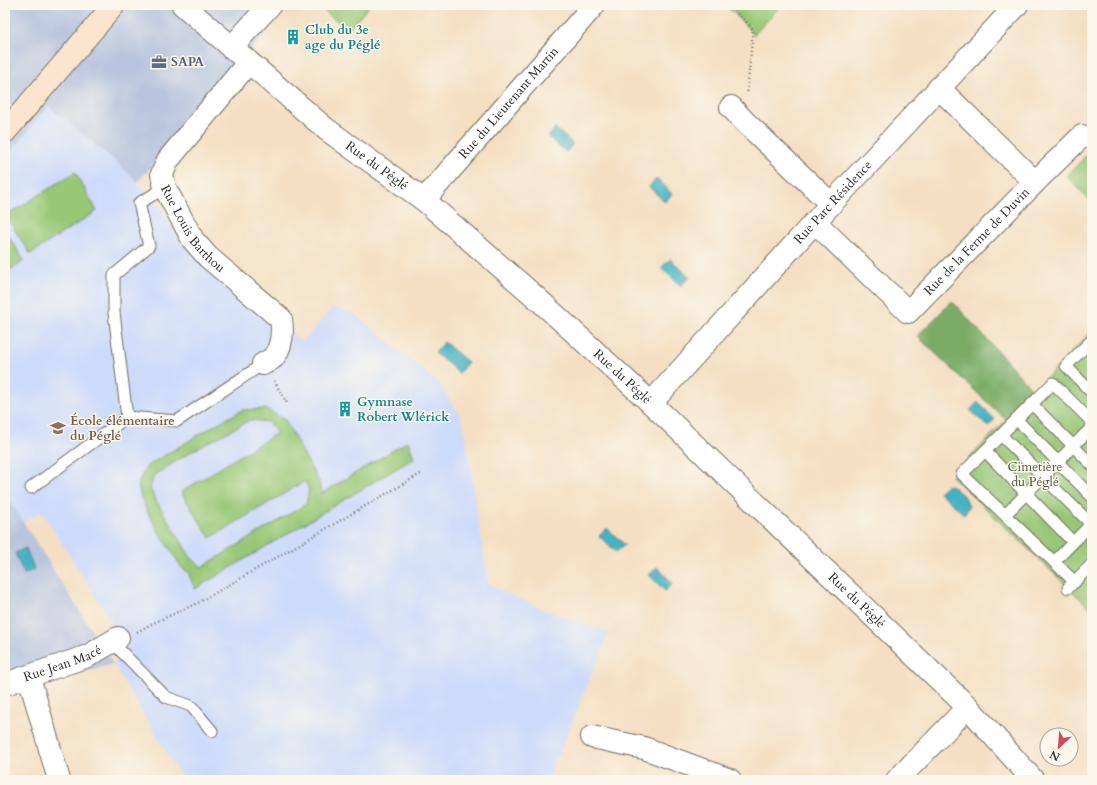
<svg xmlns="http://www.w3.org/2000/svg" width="1097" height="785" font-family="Cardo,serif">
	<rect width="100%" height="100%" fill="#fbf7ec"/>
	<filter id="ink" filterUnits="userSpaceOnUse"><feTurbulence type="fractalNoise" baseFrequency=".025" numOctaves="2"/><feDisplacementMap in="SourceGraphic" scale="8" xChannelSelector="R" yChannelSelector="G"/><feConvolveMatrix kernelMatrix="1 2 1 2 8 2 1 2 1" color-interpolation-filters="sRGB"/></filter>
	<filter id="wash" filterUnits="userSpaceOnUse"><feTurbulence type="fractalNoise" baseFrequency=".012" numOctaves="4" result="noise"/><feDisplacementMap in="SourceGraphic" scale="16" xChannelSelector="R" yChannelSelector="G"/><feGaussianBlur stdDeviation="0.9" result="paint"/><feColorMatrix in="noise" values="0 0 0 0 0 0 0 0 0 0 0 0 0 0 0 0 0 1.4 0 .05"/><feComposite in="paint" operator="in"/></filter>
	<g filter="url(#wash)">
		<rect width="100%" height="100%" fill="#f4dfc3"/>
		<path fill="#cddbfa" d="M 48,105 L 114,160 L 153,196 L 187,246 L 214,272 L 302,342 L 333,307 L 350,313 L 351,311 L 439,384 L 460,415 L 465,432 L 488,582 L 491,586 L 549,612 L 609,633 L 548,780 L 183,780 L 113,664 L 128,650 L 113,624 L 42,512 L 23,522 L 5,493 L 5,159 Z"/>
		<g fill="#b9c5de">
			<path d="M 5,5 L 290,5 L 138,182 L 114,160 L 48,106 L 5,159 Z"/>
			<path d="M 5,493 L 113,664 L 5,695 Z"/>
		</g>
		<g fill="#98c776" stroke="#627950" fill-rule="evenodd">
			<path d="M 317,5 L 370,5 L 348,30 Z"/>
			<path d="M 725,5 L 781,5 L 754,35 L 734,13 Z"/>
			<path d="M 1092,149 L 1092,203 L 1067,176 Z"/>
			<path d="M 75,172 L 97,211 L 30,254 L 6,216 Z"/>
			<path d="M 5,232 L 10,238 L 24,261 L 5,273 Z"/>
			<path d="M 1092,331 L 1092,610 L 952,476 C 999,428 1045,379 1092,331 Z"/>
			<path d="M 266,409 L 285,420 L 319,482 L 321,494 L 408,441 L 414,458 L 195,589 L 189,575 L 191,574 L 182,568 C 171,550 141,508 139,489 C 138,481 143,473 147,466 L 225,419 L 243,410 ZM 250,420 L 268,422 L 277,433 L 181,492 L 210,538 L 305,481 L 309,490 L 306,504 L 202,567 L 191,558 L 154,497 L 150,488 L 154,475 L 194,450 Z"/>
		</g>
		<path fill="#7aac67" stroke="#526c49" d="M 952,301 L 1033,390 L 1006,420 L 917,336 Z"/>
		<g fill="#45b2c2" stroke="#386e76">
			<path d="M 555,128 L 573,144 L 566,152 L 548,137 Z"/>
			<path d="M 657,178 L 672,194 L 665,202 L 649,187 Z"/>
			<path d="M 670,259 L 690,277 L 681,286 L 661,268 Z"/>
			<path d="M 444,342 L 468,362 L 459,373 L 435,353 Z"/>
			<path d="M 978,402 L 995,419 L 988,427 L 970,410 Z"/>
			<path d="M 951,485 L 966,498 L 969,507 L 964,514 L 939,492 L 946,486 Z"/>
			<path d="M 607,528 L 625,545 L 616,552 L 599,536 Z"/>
			<path d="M 26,548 L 34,569 L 24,574 L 15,553 Z"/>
			<path d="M 657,567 L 673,583 L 665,591 L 649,575 Z"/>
		</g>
	</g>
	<g filter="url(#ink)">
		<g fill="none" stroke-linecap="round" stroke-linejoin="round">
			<g stroke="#716a60" stroke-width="13">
				<g id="lane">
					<path d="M 1092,340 L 1066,366 L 1092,393"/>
					<path d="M 1032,404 L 1092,465"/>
					<path d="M 127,417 L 114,313 L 114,275 L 149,246 L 139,203 L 165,188"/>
					<path d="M 1016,419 L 1092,497"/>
					<path d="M 1001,435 L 1091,524"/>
					<path d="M 985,451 L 1073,542"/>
					<path d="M 31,488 L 127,417 L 177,421 L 263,364"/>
					<path d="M 1005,515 L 1092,427"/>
					<path d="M 1054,562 L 1092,523"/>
					<path d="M 1075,582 L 962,474 L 1053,383 L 1092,422"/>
					<path d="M 1068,588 L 1092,564"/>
					<path d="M 112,642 L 166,697 L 191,706 L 212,731"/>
				</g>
			</g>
			<g stroke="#716a60" stroke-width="24">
				<g id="street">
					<path id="s1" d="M 183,5 L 326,129 L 424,200 L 539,300 L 651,403 L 950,690 L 968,707 L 1033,780"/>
					<path d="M 231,48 L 270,5"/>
					<path id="s2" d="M 248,63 L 168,160 L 162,174 L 165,188 L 193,240 L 208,257 L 281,319 C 283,332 282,346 274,357 C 271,360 266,362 263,364"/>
					<path d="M 731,107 L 744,121 L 831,204"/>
					<path d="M 1035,182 L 1082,136"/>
					<path id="s3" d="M 424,200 L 594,5"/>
					<path id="s4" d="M 815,222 L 908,312 L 1035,182 L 939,88"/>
					<path id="s5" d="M 651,403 L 831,204 L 1017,5"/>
					<path d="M 29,677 L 59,780"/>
					<path id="s6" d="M 5,684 L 88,656 L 118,638"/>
					<path d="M 592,737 L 644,748 L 730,780"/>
					<path d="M 897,780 L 968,707"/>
				</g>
			</g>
			<g stroke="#716a60" stroke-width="24">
				<path id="secondary" d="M 5,132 L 114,5"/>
			</g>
			<g stroke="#716a60" stroke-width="2.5" stroke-dasharray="1 3" stroke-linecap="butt">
				<path d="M 729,5 L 753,29 L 747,94"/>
				<path d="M 274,381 L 288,405"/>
				<path d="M 137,632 L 151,624 L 198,603 L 422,473"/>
			</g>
			<use href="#lane" stroke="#fff" stroke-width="11"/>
			<use href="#street" stroke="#fff" stroke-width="22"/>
			<use href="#secondary" stroke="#fce5cf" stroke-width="22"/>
		</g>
	</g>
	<defs>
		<g id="building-bare" transform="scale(1.2)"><path d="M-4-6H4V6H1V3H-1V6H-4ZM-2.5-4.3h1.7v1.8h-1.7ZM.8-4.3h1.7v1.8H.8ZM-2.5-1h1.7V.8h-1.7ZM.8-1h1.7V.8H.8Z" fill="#0f9aa8" stroke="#fbf7ec" stroke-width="2.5" paint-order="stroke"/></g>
		<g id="office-bare" transform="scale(1.2)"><path d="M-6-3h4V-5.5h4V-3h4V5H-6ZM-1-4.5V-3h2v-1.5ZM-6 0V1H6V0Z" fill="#5c6f8a" stroke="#fbf7ec" stroke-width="2.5" paint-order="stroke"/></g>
		<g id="school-bare" transform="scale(1.2)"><path d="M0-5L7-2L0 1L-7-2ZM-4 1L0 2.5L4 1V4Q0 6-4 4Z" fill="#8d6e63" stroke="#fbf7ec" stroke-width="2.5" paint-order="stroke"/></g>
	</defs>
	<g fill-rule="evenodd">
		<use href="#building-bare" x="293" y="37"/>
		<use href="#office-bare" x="159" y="62"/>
		<use href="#building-bare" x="345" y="409"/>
		<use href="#school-bare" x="58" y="428"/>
	</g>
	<g text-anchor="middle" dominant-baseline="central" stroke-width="3" stroke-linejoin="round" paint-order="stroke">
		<g font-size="13" font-weight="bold" fill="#0d838f" stroke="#fbf7ec" text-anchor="start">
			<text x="305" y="30">Club du 3e<tspan x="305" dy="15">age du Péglé</tspan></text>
			<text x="357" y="402">Gymnase<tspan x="357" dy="15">Robert Wlérick</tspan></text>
		</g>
		<g font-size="13" font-weight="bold" fill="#4e5e75" stroke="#fbf7ec" text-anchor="start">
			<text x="171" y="62">SAPA</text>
		</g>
		<g font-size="13" fill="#2b2b2b" stroke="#fbf7ec">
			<text stroke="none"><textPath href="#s3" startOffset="129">Rue du Lieutenant Martin</textPath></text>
			<text stroke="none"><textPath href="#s1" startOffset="252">Rue du Péglé</textPath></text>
			<text stroke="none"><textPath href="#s5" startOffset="271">Rue Parc Résidence</textPath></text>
			<text stroke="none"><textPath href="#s2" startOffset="205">Rue Louis Barthou</textPath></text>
			<text stroke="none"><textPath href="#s4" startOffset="228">Rue de la Ferme de Duvin</textPath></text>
			<text stroke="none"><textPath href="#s1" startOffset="576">Rue du Péglé</textPath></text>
			<text stroke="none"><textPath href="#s1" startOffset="900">Rue du Péglé</textPath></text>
			<text stroke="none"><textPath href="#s6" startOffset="61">Rue Jean Macé</textPath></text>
		</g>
		<g font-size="13" font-weight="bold" fill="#785e54" stroke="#fbf7ec" text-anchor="start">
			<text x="70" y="421">École élémentaire<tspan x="70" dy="15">du Péglé</tspan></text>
		</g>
		<g font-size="13" fill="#4c5a42" stroke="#fbf7ec">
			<text x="1035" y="467">Cimetière<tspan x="1035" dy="15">du Péglé</tspan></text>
		</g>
	</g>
	<rect width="1097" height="785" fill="none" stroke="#fbf7ec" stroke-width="20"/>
	<g transform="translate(1059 747) rotate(206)"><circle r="19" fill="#fbf7ec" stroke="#a8a59f"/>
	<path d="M0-3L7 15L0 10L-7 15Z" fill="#d1495b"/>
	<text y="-6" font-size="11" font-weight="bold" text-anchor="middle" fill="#2b2b2b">N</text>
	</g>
</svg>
